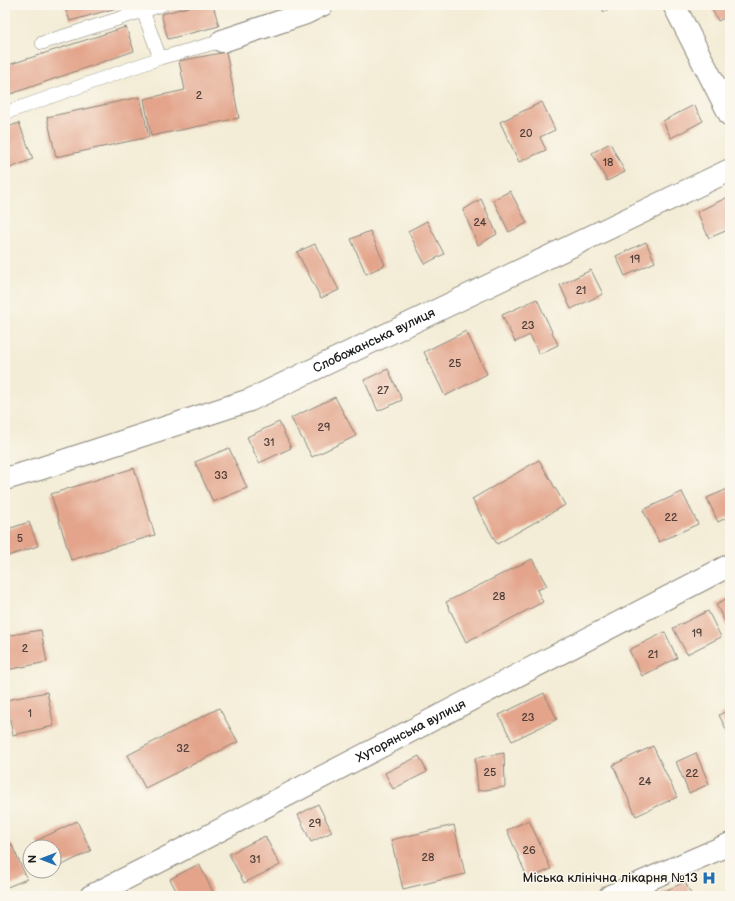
<svg xmlns="http://www.w3.org/2000/svg" width="735" height="901" font-family="'Balsamiq Sans',sans-serif">
	<rect width="100%" height="100%" fill="#fbf7ec"/>
	<filter id="ink" filterUnits="userSpaceOnUse"><feTurbulence type="fractalNoise" baseFrequency=".025" numOctaves="2"/><feDisplacementMap in="SourceGraphic" scale="8" xChannelSelector="R" yChannelSelector="G"/><feConvolveMatrix kernelMatrix="1 2 1 2 8 2 1 2 1" color-interpolation-filters="sRGB"/></filter>
	<filter id="wash" filterUnits="userSpaceOnUse"><feTurbulence type="fractalNoise" baseFrequency=".012" numOctaves="4" result="noise"/><feDisplacementMap in="SourceGraphic" scale="16" xChannelSelector="R" yChannelSelector="G"/><feGaussianBlur stdDeviation="0.9" result="paint"/><feColorMatrix in="noise" values="0 0 0 0 0 0 0 0 0 0 0 0 0 0 0 0 0 1.4 0 .05"/><feComposite in="paint" operator="in"/></filter>
	<g filter="url(#wash)">
		<rect width="100%" height="100%" fill="#f3ecd6"/>
		<g id="blocks">
			<g fill="#e3a48b">
				<path d="M 64,5 L 127,5 L 70,21 Z"/>
				<path d="M 196,5 L 213,5 L 219,26 L 168,39 L 161,14 Z"/>
				<path d="M 600,5 L 618,5 L 604,12 Z"/>
				<path d="M 710,5 L 730,5 L 730,15 L 718,21 Z"/>
				<path d="M 126,27 L 134,51 L 5,96 L 5,66 Z"/>
				<path d="M 226,52 L 239,118 L 151,136 L 144,99 L 185,90 L 179,61 Z"/>
				<path d="M 140,97 L 149,137 L 56,157 L 47,117 Z"/>
				<path d="M 542,102 L 555,130 L 540,137 L 546,150 L 519,162 L 500,122 Z"/>
				<path d="M 694,105 L 703,121 L 671,138 L 663,121 Z"/>
				<path d="M 19,123 L 33,159 L 5,170 L 5,128 Z"/>
				<path d="M 610,143 L 625,172 L 607,181 L 592,153 Z"/>
				<path d="M 510,191 L 527,223 L 509,232 L 493,200 Z"/>
				<path d="M 730,196 L 730,229 L 709,238 L 697,212 Z"/>
				<path d="M 481,199 L 497,234 L 478,245 L 463,210 Z"/>
				<path d="M 427,221 L 444,254 L 425,264 L 408,231 Z"/>
				<path d="M 370,231 L 385,265 L 366,274 L 351,239 Z"/>
				<path d="M 646,242 L 655,262 L 625,276 L 616,256 Z"/>
				<path d="M 315,244 L 339,290 L 321,298 L 297,252 Z"/>
				<path d="M 591,270 L 603,294 L 571,309 L 560,285 Z"/>
				<path d="M 537,299 L 558,345 L 539,354 L 530,335 L 515,342 L 502,315 Z"/>
				<path d="M 466,331 L 487,374 L 445,396 L 424,352 Z"/>
				<path d="M 388,369 L 402,400 L 378,411 L 364,380 Z"/>
				<path d="M 335,397 L 356,436 L 312,457 L 291,418 Z"/>
				<path d="M 279,422 L 291,448 L 259,463 L 247,437 Z"/>
				<path d="M 229,448 L 247,488 L 213,502 L 195,462 Z"/>
				<path d="M 539,460 L 565,505 L 497,544 L 472,499 Z"/>
				<path d="M 134,468 L 155,535 L 71,560 L 51,494 Z"/>
				<path d="M 730,488 L 730,516 L 718,522 L 707,498 Z"/>
				<path d="M 682,492 L 698,524 L 659,542 L 643,510 Z"/>
				<path d="M 29,522 L 38,546 L 5,557 L 5,530 Z"/>
				<path d="M 532,559 L 547,586 L 537,590 L 543,602 L 466,642 L 446,602 Z"/>
				<path d="M 730,597 L 730,632 L 716,604 Z"/>
				<path d="M 708,611 L 721,637 L 687,654 L 673,628 Z"/>
				<path d="M 41,630 L 47,662 L 7,670 L 5,661 L 5,636 Z"/>
				<path d="M 665,632 L 677,658 L 642,676 L 629,650 Z"/>
				<path d="M 47,692 L 54,726 L 13,735 L 6,700 Z"/>
				<path d="M 544,693 L 557,719 L 512,741 L 499,715 Z"/>
				<path d="M 219,708 L 238,742 L 145,788 L 128,755 Z"/>
				<path d="M 730,709 L 730,737 L 719,715 Z"/>
				<path d="M 653,746 L 677,797 L 636,816 L 613,765 Z"/>
				<path d="M 504,753 L 505,787 L 478,791 L 475,758 Z"/>
				<path d="M 696,753 L 709,784 L 689,793 L 676,762 Z"/>
				<path d="M 419,756 L 427,772 L 393,789 L 385,773 Z"/>
				<path d="M 318,804 L 332,832 L 311,842 L 298,815 Z"/>
				<path d="M 529,820 L 551,869 L 528,879 L 507,830 Z"/>
				<path d="M 77,821 L 91,851 L 54,869 L 54,847 L 39,847 L 36,841 Z"/>
				<path d="M 454,825 L 465,874 L 403,889 L 391,840 Z"/>
				<path d="M 265,836 L 280,865 L 244,883 L 229,854 Z"/>
				<path d="M 11,843 L 27,879 L 5,888 L 5,846 Z"/>
				<path d="M 199,864 L 215,896 L 179,896 L 170,879 Z"/>
				<path d="M 685,882 L 692,896 L 654,896 Z"/>
			</g>
		</g>
	</g>
	<g filter="url(#ink)">
		<use href="#blocks" fill-opacity="0" stroke="#888479" stroke-width="1"/>
		<g fill="none" stroke-linecap="round" stroke-linejoin="round">
			<g stroke="#888479" stroke-width="14">
				<g id="service">
					<path d="M 143,11 L 162,5"/>
					<path d="M 42,43 L 143,11 L 160,58"/>
					<path d="M 5,113 L 160,58 L 222,41"/>
				</g>
			</g>
			<g stroke="#888479" stroke-width="24">
				<g id="minor">
					<path d="M 674,5 L 730,115"/>
					<path d="M 222,41 L 306,13 L 322,5"/>
					<path id="s1" d="M 5,479 L 39,469 L 250,400 L 730,170"/>
					<path id="s2" d="M 91,896 L 170,856 L 730,565"/>
					<path d="M 610,896 L 730,844"/>
				</g>
			</g>
			<use href="#service" stroke="#fff" stroke-width="13"/>
			<use href="#minor" stroke="#fff" stroke-width="22"/>
		</g>
	</g>
	<defs>
		<g id="hospital-bare" transform="scale(1.08)"><path d="M-5-5h3v3.5h4V-5h3V5h-3V1.5h-4V5h-3Z" fill="#1f6fb2" stroke="#fbf7ec" stroke-width="2.5" paint-order="stroke"/></g>
	</defs>
	<g fill-rule="evenodd">
		<use href="#hospital-bare" x="709" y="878"/>
	</g>
	<g text-anchor="middle" dominant-baseline="central" stroke-width="3" stroke-linejoin="round" paint-order="stroke">
		<g font-size="11" fill="#4e3e38">
			<text x="199" y="95">2</text>
			<text x="526" y="133">20</text>
			<text x="608" y="162">18</text>
			<text x="480" y="222">24</text>
			<text x="635" y="259">19</text>
			<text x="581" y="290">21</text>
			<text x="528" y="325">23</text>
			<text x="455" y="363">25</text>
			<text x="383" y="390">27</text>
			<text x="324" y="427">29</text>
			<text x="269" y="442">31</text>
			<text x="221" y="475">33</text>
			<text x="671" y="517">22</text>
			<text x="20" y="538">5</text>
			<text x="499" y="596">28</text>
			<text x="697" y="633">19</text>
			<text x="25" y="648">2</text>
			<text x="653" y="654">21</text>
			<text x="30" y="713">1</text>
			<text x="528" y="717">23</text>
			<text x="183" y="748">32</text>
			<text x="490" y="772">25</text>
			<text x="692" y="773">22</text>
			<text x="645" y="781">24</text>
			<text x="315" y="823">29</text>
			<text x="529" y="850">26</text>
			<text x="428" y="857">28</text>
			<text x="255" y="859">31</text>
		</g>
		<g font-size="13" fill="#1c1c1c" stroke="#fbf7ec">
			<text stroke="none"><textPath href="#s1" startOffset="395">Слобожанська вулиця</textPath></text>
			<text stroke="none"><textPath href="#s2" startOffset="360">Хуторянська вулиця</textPath></text>
		</g>
		<g font-size="13" fill="#1c1c1c" stroke="#fbf7ec" text-anchor="end">
			<text x="698" y="878">Міська клінічна лікарня №13</text>
		</g>
	</g>
	<rect width="735" height="901" fill="none" stroke="#fbf7ec" stroke-width="20"/>
	<g transform="translate(42 859) rotate(270)"><circle r="19" fill="#fbf7ec" stroke="#a29f99"/>
	<path d="M0-3L7 15L0 10L-7 15Z" fill="#1f6fb2"/>
	<text y="-6" font-size="11" font-weight="bold" text-anchor="middle" fill="#1c1c1c">N</text>
	</g>
</svg>
